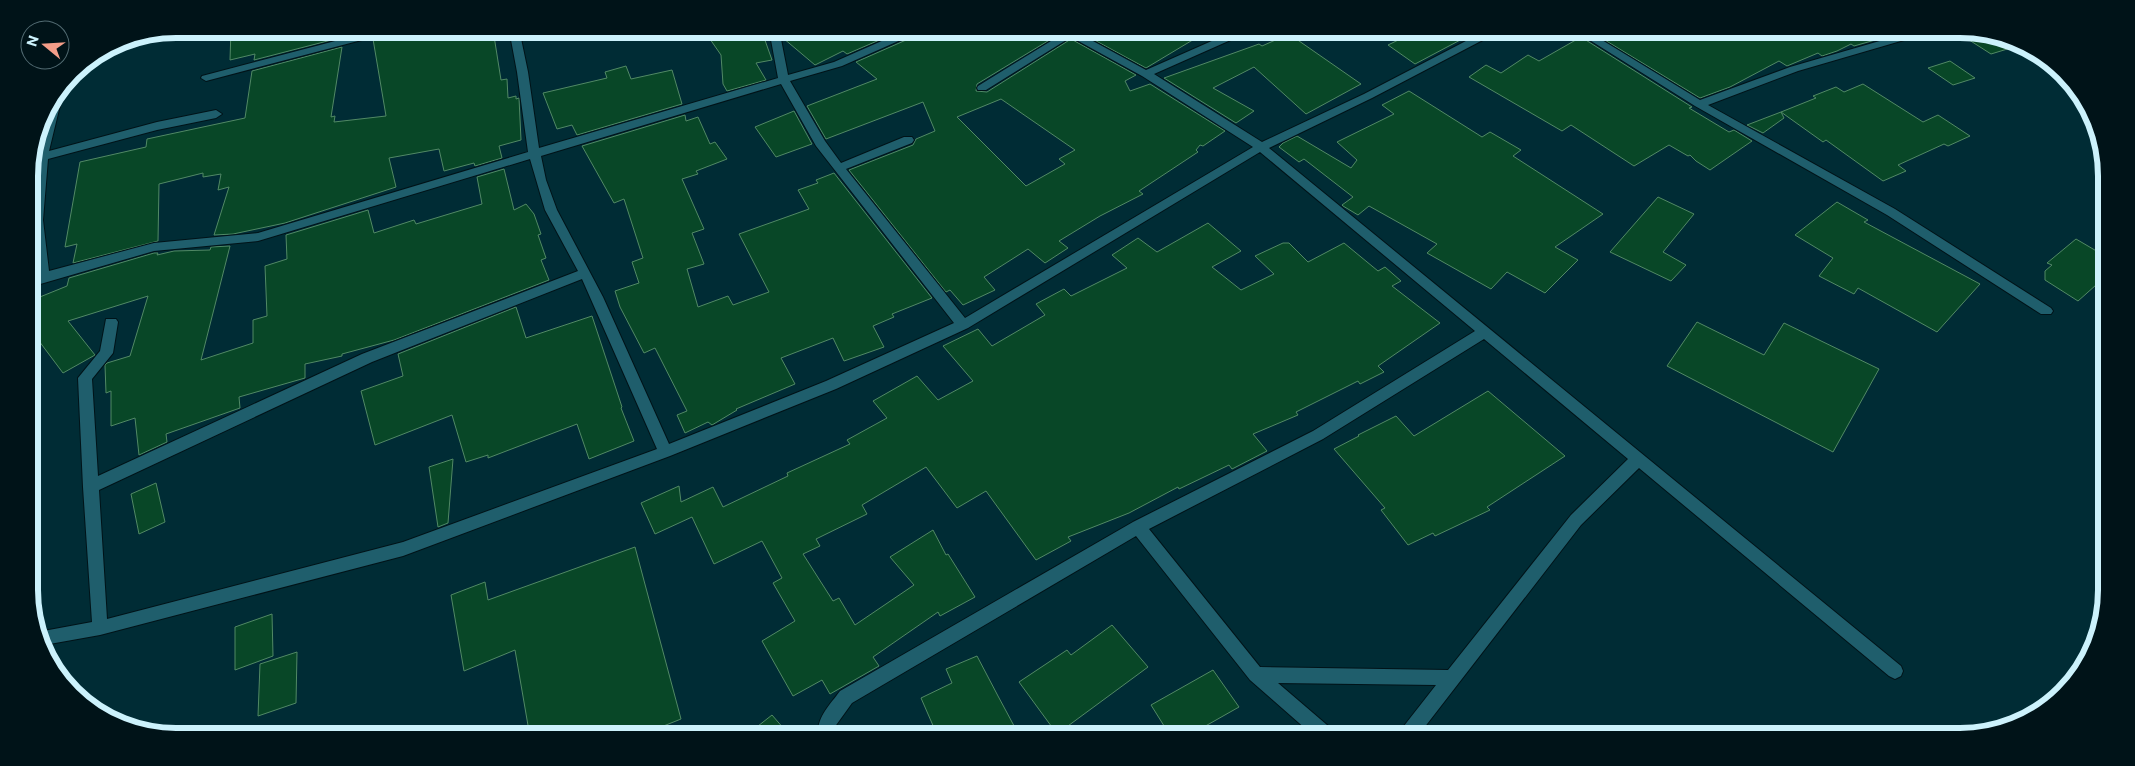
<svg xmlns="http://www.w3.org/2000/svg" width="2135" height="766" font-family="Commissioner,sans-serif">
	<rect width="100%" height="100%" fill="#002c35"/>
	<g fill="#084727" stroke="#518965" fill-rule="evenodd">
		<path d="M 231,29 L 260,29 L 260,34 L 285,29 L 344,29 L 343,37 L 254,60 L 255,54 L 230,60 Z"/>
		<path d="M 399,29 L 489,29 L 491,37 L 494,36 L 501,80 L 507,79 L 508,98 L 516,96 L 516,99 L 519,98 L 521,140 L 499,146 L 502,158 L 475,166 L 474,163 L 444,171 L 439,149 L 389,158 L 396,187 L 285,223 L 233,234 L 214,235 L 229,187 L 218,190 L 221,174 L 203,177 L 203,173 L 159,184 L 158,241 L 73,263 L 77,244 L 65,247 L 80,162 L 146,147 L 147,139 L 245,118 L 252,71 L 342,47 L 331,117 L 335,116 L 334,122 L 386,116 L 373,39 L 396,33 Z"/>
		<path d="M 703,29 L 761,29 L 772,60 L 756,63 L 766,80 L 727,91 L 723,84 L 721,55 Z"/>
		<path d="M 781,29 L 905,29 L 847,54 L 843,51 L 815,65 L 783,38 Z"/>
		<path d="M 924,29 L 1057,29 L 1061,33 L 977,84 L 976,91 L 987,92 L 1071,39 L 1136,75 L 1125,81 L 1130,91 L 1150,84 L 1225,131 L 1203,146 L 1200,145 L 1196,150 L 1198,152 L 1139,191 L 1143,194 L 1100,216 L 1059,241 L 1068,248 L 1045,263 L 1028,249 L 984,277 L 995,290 L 963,305 L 950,290 L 946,292 L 849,170 L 913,145 L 916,139 L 935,131 L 923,102 L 826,139 L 807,106 L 877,79 L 856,62 L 922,33 ZM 1001,99 L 1075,150 L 1059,159 L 1065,164 L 1026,186 L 957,117 Z"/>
		<path d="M 1074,29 L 1211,29 L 1146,68 Z"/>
		<path d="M 1421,29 L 1481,29 L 1415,64 L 1388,45 Z"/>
		<path d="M 1594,29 L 1902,29 L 1903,32 L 1854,46 L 1851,44 L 1837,51 L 1822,56 L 1818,53 L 1787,66 L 1779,61 L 1730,87 L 1700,98 L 1590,31 Z"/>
		<path d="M 1952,29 L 1995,35 L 2014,47 L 1991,54 Z"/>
		<path d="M 1289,34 L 1361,84 L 1306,114 L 1254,67 L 1213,88 L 1254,111 L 1236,123 L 1164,78 L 1259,44 L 1262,46 Z"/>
		<path d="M 1581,37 L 1692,107 L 1689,108 L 1729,132 L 1734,130 L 1752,141 L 1710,170 L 1696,161 L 1690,155 L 1688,156 L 1669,145 L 1634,166 L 1571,125 L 1562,131 L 1469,77 L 1486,65 L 1501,73 L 1528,55 L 1539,61 Z"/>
		<path d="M 1950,61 L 1975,78 L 1953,85 L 1928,68 Z"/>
		<path d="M 626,66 L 631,79 L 672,70 L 682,104 L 577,135 L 572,125 L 557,129 L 543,93 L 607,78 L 605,72 Z"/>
		<path d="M 1863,84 L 1923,122 L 1938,115 L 1970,136 L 1948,146 L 1944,144 L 1898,165 L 1906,171 L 1883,181 L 1826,140 L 1823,142 L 1781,112 L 1816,98 L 1813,96 L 1836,87 L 1844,92 Z"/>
		<path d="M 1409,91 L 1482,137 L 1490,132 L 1521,150 L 1513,156 L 1603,214 L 1555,247 L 1578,260 L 1545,293 L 1507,272 L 1491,289 L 1427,253 L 1437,244 L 1369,206 L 1358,215 L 1343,206 L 1342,205 L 1353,197 L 1304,159 L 1299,162 L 1279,147 L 1283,143 L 1297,136 L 1351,168 L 1357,160 L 1337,142 L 1394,114 L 1382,105 Z"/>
		<path d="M 794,111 L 812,144 L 776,157 L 755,127 Z"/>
		<path d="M 1781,112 L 1784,118 L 1763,133 L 1747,125 Z"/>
		<path d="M 685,115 L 686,121 L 698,117 L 710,144 L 715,142 L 727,159 L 696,171 L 698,174 L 682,179 L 704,229 L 692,233 L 704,264 L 687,269 L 698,307 L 728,296 L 733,305 L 769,292 L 739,234 L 809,209 L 798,190 L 818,183 L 816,180 L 834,173 L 932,298 L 892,314 L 894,317 L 873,326 L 884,347 L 844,361 L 833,338 L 781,358 L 795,384 L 736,409 L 737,410 L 712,425 L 708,422 L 685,433 L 677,415 L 687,411 L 655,348 L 644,353 L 620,307 L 615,291 L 639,283 L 632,262 L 643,258 L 624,199 L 614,203 L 582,146 Z"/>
		<path d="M 504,169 L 514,210 L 526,204 L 534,214 L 541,234 L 538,235 L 546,258 L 541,260 L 549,280 L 394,340 L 342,354 L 342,356 L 305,364 L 305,378 L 239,397 L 240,408 L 166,434 L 167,442 L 139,455 L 135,418 L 111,426 L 111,391 L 106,393 L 105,365 L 107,363 L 130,356 L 148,296 L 68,321 L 95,355 L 63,373 L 36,337 L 30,339 L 30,301 L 67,286 L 69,278 L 154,253 L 158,253 L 157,255 L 174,251 L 210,250 L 211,247 L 230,246 L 201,360 L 253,343 L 253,320 L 267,316 L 265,266 L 287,259 L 286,235 L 368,210 L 374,233 L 414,220 L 416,224 L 482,204 L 477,177 Z"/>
		<path d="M 1658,197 L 1694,214 L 1663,252 L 1686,265 L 1671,281 L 1610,252 Z"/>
		<path d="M 1837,202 L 1868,220 L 1864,222 L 1980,284 L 1937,332 L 1858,288 L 1854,294 L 1819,276 L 1833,258 L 1795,235 Z"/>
		<path d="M 1208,223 L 1241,251 L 1212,267 L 1241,290 L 1274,274 L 1255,256 L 1283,243 L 1289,243 L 1308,262 L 1344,243 L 1378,271 L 1385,267 L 1401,281 L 1392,286 L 1440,323 L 1378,366 L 1384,372 L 1360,384 L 1358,381 L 1296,412 L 1298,415 L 1253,434 L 1267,451 L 1232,469 L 1229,465 L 1179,489 L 1178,487 L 1129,513 L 1068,537 L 1071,541 L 1036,560 L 986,491 L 957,508 L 926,467 L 862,505 L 867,514 L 816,539 L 820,546 L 803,554 L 833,601 L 839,598 L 855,625 L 914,585 L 890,557 L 933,530 L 946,555 L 948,554 L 975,597 L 940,616 L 938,612 L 873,657 L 879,666 L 830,694 L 822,680 L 793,696 L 762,641 L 795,621 L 773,583 L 782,578 L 762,541 L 714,564 L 692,517 L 655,534 L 641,503 L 679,486 L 681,502 L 713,487 L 723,507 L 788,476 L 787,473 L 850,444 L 847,440 L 887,418 L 873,401 L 917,376 L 938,400 L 973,381 L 943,346 L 978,329 L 992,346 L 1045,315 L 1036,304 L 1064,289 L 1071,296 L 1127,268 L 1112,255 L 1138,238 L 1157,252 Z"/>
		<path d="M 2076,239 L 2105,256 L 2105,277 L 2078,301 L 2045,280 L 2045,271 L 2052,265 L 2047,263 Z"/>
		<path d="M 516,307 L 526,338 L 592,316 L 622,407 L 621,408 L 634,441 L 589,459 L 577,424 L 488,458 L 488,455 L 466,462 L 452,415 L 375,445 L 361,391 L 403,376 L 398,354 Z"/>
		<path d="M 1697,322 L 1764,355 L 1784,323 L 1879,369 L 1833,452 L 1667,366 Z"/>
		<path d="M 1488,391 L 1565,456 L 1487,507 L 1490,510 L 1435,536 L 1433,533 L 1408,545 L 1381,510 L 1385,508 L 1334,449 L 1359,436 L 1358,435 L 1396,416 L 1414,436 Z"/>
		<path d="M 453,459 L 448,523 L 438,527 L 429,467 Z"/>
		<path d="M 156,483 L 165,522 L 139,534 L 131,494 Z"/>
		<path d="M 635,547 L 681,719 L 636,737 L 530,737 L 515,650 L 464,671 L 451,595 L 485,582 L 488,600 Z"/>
		<path d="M 272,614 L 273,656 L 235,670 L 235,627 Z"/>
		<path d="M 1112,625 L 1148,667 L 1057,734 L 1019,682 L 1067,650 L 1071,655 Z"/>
		<path d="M 297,652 L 296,703 L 258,716 L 260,664 Z"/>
		<path d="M 977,656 L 998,696 L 1020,737 L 938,737 L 921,698 L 952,683 L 946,669 Z"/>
		<path d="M 1213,670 L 1239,707 L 1186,737 L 1171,737 L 1151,705 Z"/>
		<path d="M 772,715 L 791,737 L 744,737 Z"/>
	</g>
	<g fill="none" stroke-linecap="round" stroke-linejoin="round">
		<g stroke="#001318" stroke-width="2">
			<g id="minor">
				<path d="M 381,29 L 397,29 L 396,31 L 206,81 L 201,78 L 202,76 Z"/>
				<path d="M 509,29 L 519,29 L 528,72 L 539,148 L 778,78 L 769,29 L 779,29 L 788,75 L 834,62 L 909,29 L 922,29 L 921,31 L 842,66 L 790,81 L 825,141 L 841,163 L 904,137 L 912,137 L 914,140 L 912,143 L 846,169 L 965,318 L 1253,147 L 1142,76 L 1071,37 L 986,90 L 978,90 L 977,88 L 978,86 L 1064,33 L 1059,29 L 1071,29 L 1146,70 L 1239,29 L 1252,29 L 1251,31 L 1154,74 L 1262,142 L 1364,94 L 1489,29 L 1501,29 L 1500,31 L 1372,98 L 1269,148 L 1901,666 L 1903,671 L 1901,676 L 1895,679 L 1889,676 L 1639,468 L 1581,525 L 1417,737 L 1397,737 L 1400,731 L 1436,685 L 1278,683 L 1334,731 L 1337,737 L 1315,737 L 1250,680 L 1136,536 L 852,703 L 834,728 L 834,737 L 818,737 C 816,718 829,706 840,691 L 1133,522 L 1313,431 L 1475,331 L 1260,152 L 968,328 L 836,389 L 670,456 L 403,556 L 100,635 L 44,645 L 38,632 L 92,622 L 83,487 L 78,378 L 100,351 L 106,319 L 116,319 L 118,322 L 113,353 L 92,379 L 98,476 L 362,354 L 578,271 L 545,210 L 530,159 L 258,241 L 154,251 L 30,287 L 30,277 L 36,275 L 31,220 L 36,157 L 49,104 L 61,91 L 63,93 L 49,151 L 157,122 L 216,110 L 222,114 L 216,118 L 157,130 L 48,159 L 43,220 L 49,271 L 154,243 L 258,233 L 528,152 L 517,72 ZM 781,84 L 816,146 L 954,323 L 826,381 L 669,444 L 603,297 L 557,210 L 546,180 L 541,156 ZM 582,279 L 657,449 L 403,542 L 107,619 L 99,490 L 372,362 ZM 1484,339 L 1628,459 L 1571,515 L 1448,670 L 1260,667 L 1149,529 L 1323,439 Z"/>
				<path d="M 1572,29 L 1584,29 L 1700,100 L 1790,67 L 1921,29 L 1936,29 L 1935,31 L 1798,71 L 1708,105 L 1895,209 L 2051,308 L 2053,311 L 2051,314 L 2041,314 L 1887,215 L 1695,106 Z"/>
			</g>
		</g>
		<use href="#minor" fill="#1f5e6c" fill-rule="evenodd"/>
	</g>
	<path d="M0 0H2135V766H0ZM176 38H1960A138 138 0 0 1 2098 176V590A138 138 0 0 1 1960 728H176A138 138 0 0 1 38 590V176A138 138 0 0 1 176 38Z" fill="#001318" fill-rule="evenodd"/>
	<path fill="none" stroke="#ccf2fc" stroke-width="6" d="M176 38H1960A138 138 0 0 1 2098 176V590A138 138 0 0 1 1960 728H176A138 138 0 0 1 38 590V176A138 138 0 0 1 176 38Z"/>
	<g transform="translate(45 45) rotate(288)"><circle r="24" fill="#001318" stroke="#526c73"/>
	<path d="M0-4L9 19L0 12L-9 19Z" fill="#f49e89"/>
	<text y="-8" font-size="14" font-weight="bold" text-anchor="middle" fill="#ccf2fc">N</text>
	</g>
</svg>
